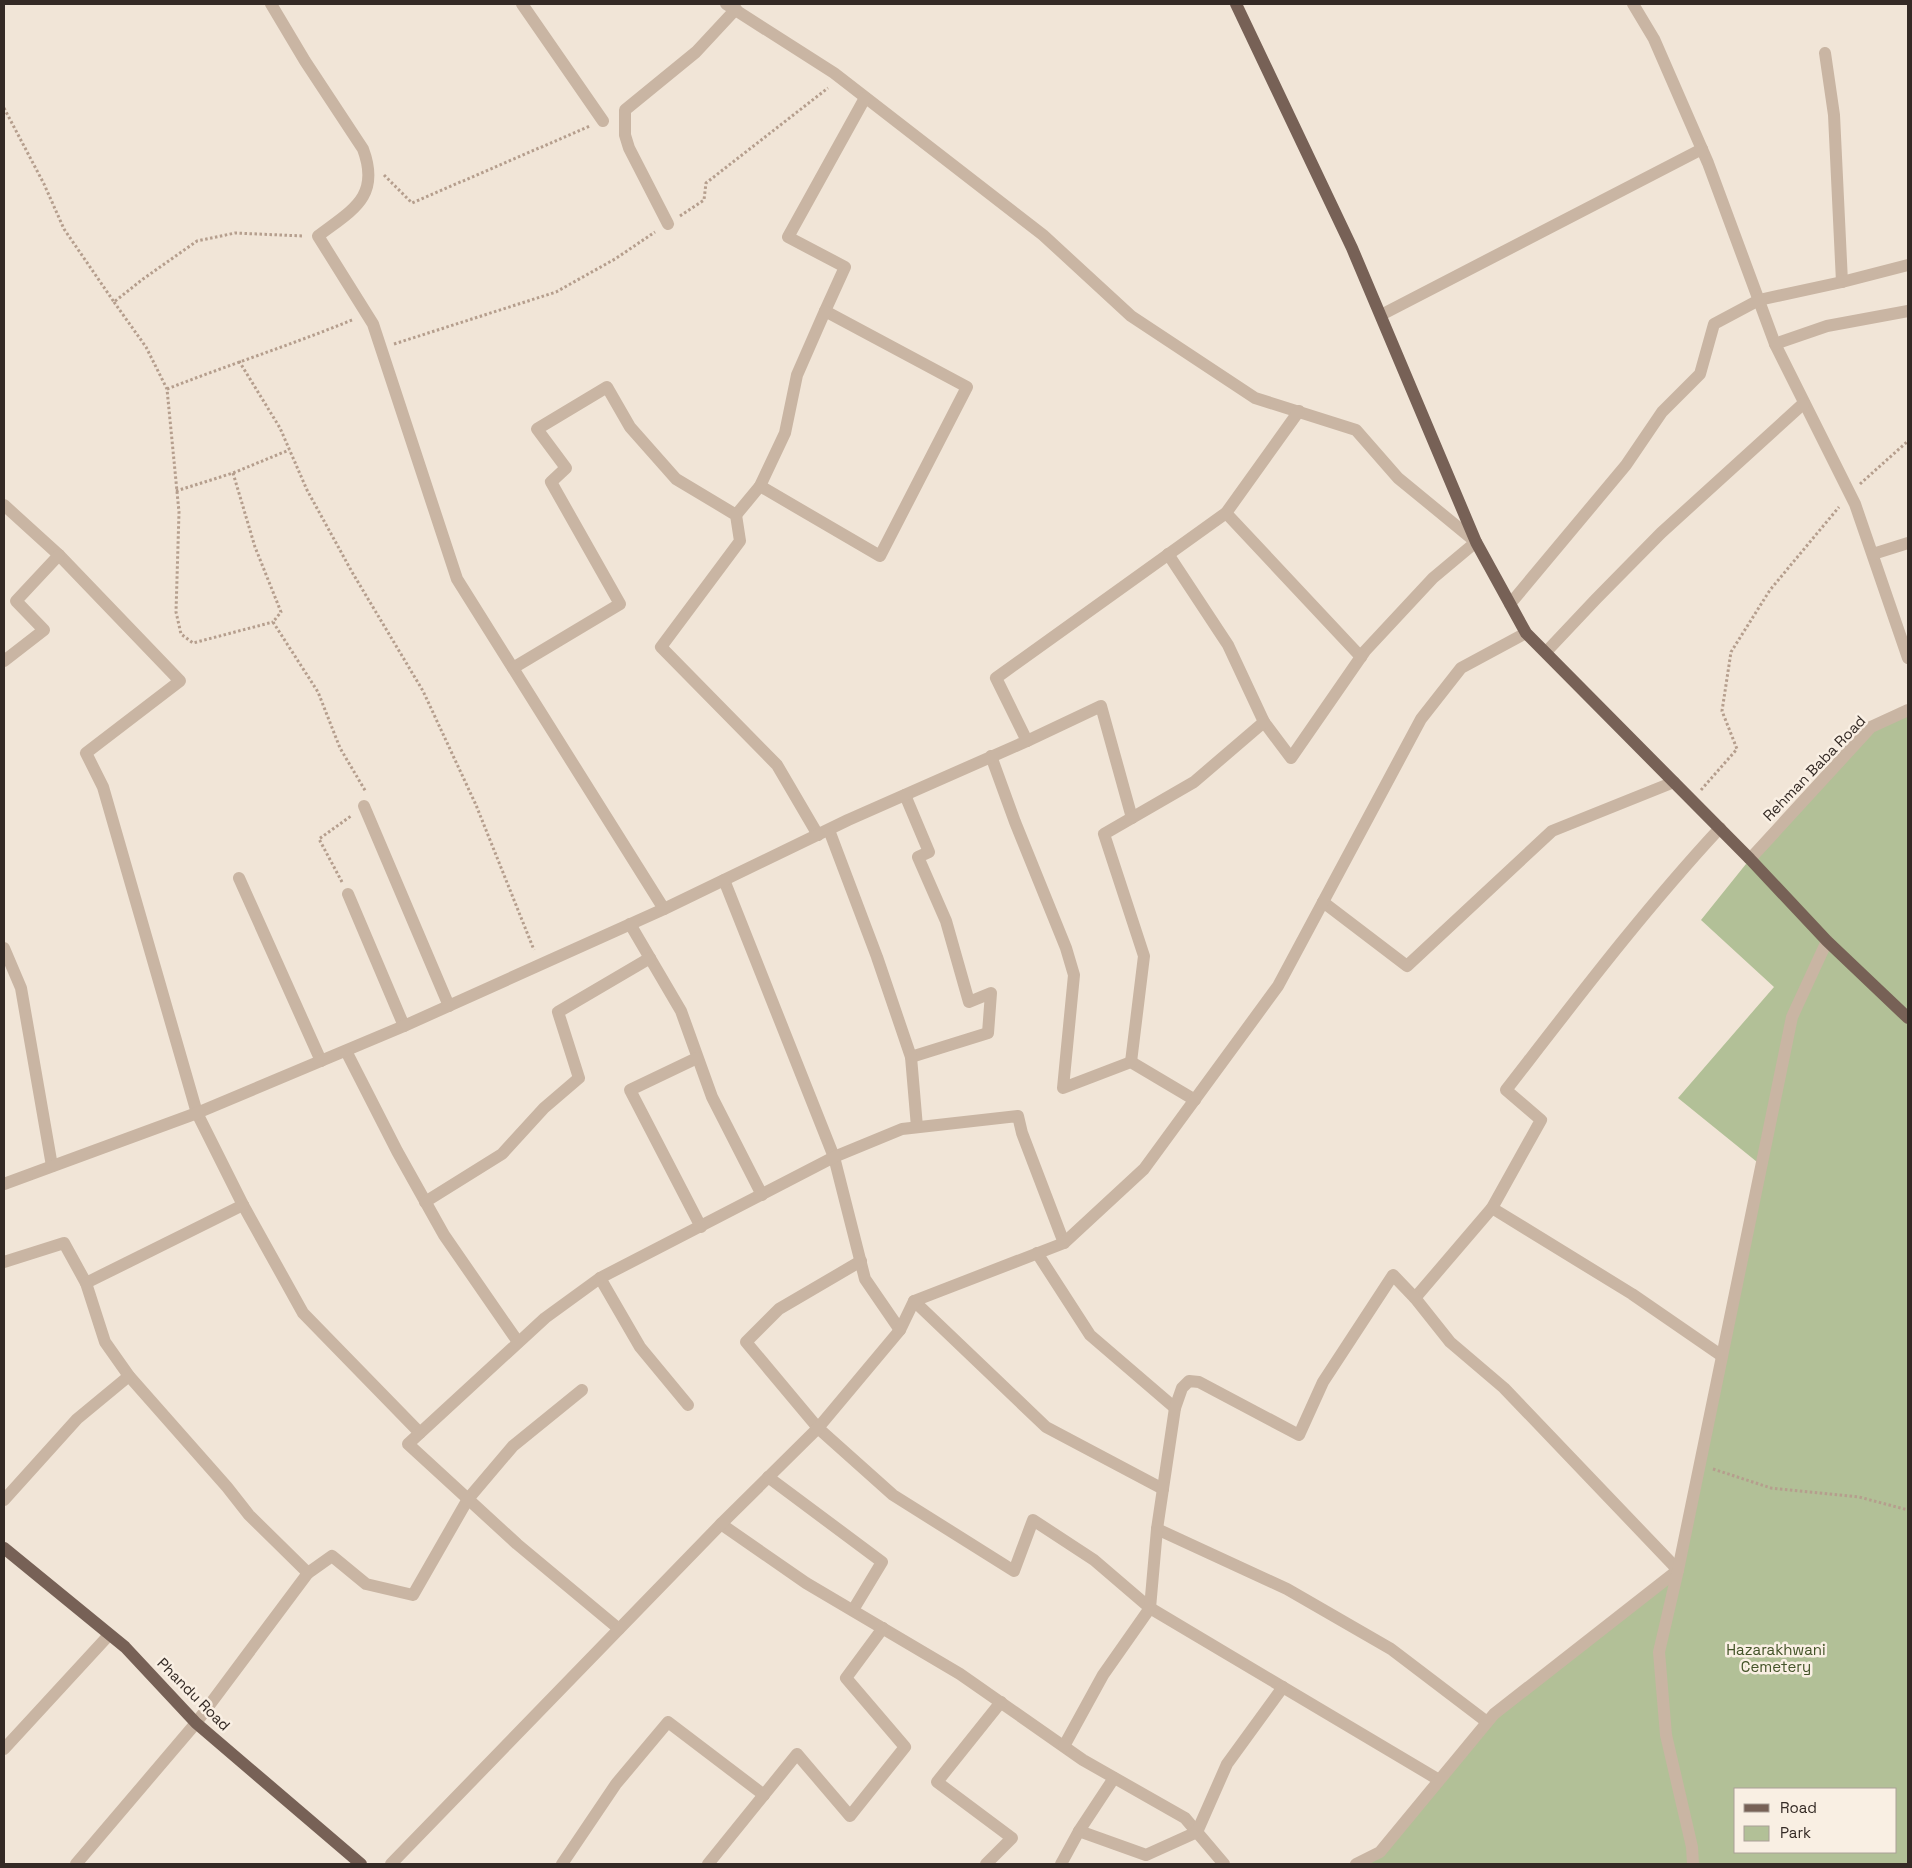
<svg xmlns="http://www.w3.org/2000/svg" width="1912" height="1868" font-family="'Space Grotesk',sans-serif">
	<rect width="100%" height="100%" fill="#f1e5d7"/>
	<path fill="#b2c097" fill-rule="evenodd" d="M 1908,707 L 1908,1864 L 1356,1864 L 1380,1852 L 1494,1714 L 1678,1570 L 1762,1166 L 1678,1098 L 1774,987 L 1701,920 L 1750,859 L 1871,727 ZM 1736,1789 L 1896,1789 L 1896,1852 L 1736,1852 Z"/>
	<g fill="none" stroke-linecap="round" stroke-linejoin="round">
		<g stroke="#b59e8d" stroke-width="3" stroke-dasharray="2.5 2.5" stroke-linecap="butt">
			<path d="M 4,108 L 44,184 L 64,229 L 114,302 L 143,279 L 197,241 L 235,233 L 303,236"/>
			<path d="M 384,175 L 412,203 L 590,126"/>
			<path d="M 680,216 L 704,200 L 706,183 L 828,88"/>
			<path d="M 114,302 L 146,347 L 167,389 L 179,512 L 176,612 L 181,634 L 193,643 L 273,622"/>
			<path d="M 394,344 L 556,292 L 615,259 L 655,232"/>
			<path d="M 239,361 L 280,428 L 307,490 L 352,572 L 423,691 L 476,805 L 534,950"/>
			<path d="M 167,389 C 228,365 291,345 352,320"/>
			<path d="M 233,473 L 255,547 L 281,612 L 273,622 L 318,692 L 340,748 L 366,792"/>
			<path d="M 1860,484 L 1908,441"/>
			<path d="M 176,491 L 233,473 L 289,450"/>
			<path d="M 1701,790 L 1737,749 L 1722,711 L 1731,652 L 1770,590 L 1839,507"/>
			<path d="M 342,882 L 319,839 L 351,816"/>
			<path d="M 1713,1469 L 1771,1488 L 1859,1497 L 1908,1510"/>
		</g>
		<g stroke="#c9b5a3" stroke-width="12">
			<path d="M 271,4 L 305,61 L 363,149 C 381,197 352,210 318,236 L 373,324 L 457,579 L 664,909"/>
			<path d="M 522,4 L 603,121"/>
			<path d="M 726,4 L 834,73 L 1043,235 L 1131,316 L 1255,398 L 1356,430 L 1398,478 L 1476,542 L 1433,578 L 1365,651 L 1291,758 L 1264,722 L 1228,645 L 1168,554"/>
			<path d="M 1633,4 L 1654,39 L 1708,163 L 1775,344 L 1855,504 L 1908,658"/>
			<path d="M 1825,53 L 1834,115 L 1842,282"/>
			<path d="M 668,224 L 629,148 L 625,135 L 625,110 L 696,52 L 736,9"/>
			<path d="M 1381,315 L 1702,149"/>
			<path d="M 1775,344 L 1827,326 L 1908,311"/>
			<path d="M 760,486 L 880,556 L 967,387 L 825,311 L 845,267 L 788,237 L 865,98"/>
			<path d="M 4,505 L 59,555 L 180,681 L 86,753 L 103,787 L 197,1113 L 243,1205 L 303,1313 L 420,1433"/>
			<path d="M 1226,513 L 1361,657"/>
			<path d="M 736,515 L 760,486 L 785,433 L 797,375 L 825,311"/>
			<path d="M 1873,554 L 1908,543"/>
			<path d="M 1510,604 L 1626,465 L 1662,412 L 1700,374 L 1714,324 L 1759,300 L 1842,282 L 1908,265"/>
			<path d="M 1546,652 L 1596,599 L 1661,533 L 1804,403"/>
			<path d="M 4,661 L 44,630 L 16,601 L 59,555"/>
			<path d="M 513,668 L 620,604 L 551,482 L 566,468 L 537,429 L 607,387 L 630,427 L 676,479 L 736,515 L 740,541 L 661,647 L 777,765 L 818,835"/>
			<path d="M 1027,741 L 1101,706 L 1132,818"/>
			<path d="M 991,756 L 1015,822 L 1066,948 L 1074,975 L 1063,1088 L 1131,1062 L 1195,1100"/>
			<path d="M 905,795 L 929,852 L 918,857 L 946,921 L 969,1002 L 991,993 L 988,1033 L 911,1057"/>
			<path d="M 364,806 L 449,1006"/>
			<path d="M 829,830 L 877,957 L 911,1057 L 917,1127"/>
			<path d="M 1750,859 L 1871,727 L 1908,710"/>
			<path d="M 239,878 L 321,1061"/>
			<path d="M 724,880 L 834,1157 L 865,1279 L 900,1330"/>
			<path d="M 348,894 L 404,1026"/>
			<path d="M 1323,902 L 1407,966 L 1552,831 L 1674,782"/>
			<path d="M 630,924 L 681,1011 L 712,1097 L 762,1195"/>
			<path d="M 4,948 L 21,988 L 52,1166"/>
			<path d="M 346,1051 L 397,1151 L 444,1235 L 518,1342"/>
			<path d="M 697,1058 L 630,1090 L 701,1227"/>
			<path d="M 1131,1062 L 1144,956 L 1104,834 L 1194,782 L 1264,722"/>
			<path d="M 4,1184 L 197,1113 L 404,1026 L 664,909 L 848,820 L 1027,741 L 996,678 L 1226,513 L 1299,411"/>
			<path d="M 425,1202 L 502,1154 L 544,1108 L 579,1078 L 558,1012 L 650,958"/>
			<path d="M 1492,1208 L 1632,1294 L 1722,1356"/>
			<path d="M 1037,1253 L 1090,1335 L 1175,1408"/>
			<path d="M 861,1261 L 779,1309 L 746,1342 L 818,1428 L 893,1495 L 1014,1571 L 1033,1520 L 1094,1560 L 1150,1608 L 1439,1780"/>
			<path d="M 4,1262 L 64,1243 L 86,1283 L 243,1205"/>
			<path d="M 600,1278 L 640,1347 L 688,1405"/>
			<path d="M 1415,1298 L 1492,1208 L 1541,1120 L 1506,1090 C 1575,1001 1643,911 1720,828"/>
			<path d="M 914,1301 L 1046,1427 L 1163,1489"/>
			<path d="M 768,1477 L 882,1562 L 853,1610"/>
			<path d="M 4,1500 L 77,1419 L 129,1376"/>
			<path d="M 721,1524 L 806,1583 L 960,1674 L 1083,1760 L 1185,1818 L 1224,1864"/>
			<path d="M 1157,1529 L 1287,1589 L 1391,1649 L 1487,1722"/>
			<path d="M 308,1573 L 332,1556 L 366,1584 L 413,1595 L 468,1499 L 513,1446 L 582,1390"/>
			<path d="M 619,1629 L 517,1544 L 408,1444 L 545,1318 L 600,1278 L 834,1157 L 902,1129 L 1018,1116 L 1022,1133 L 1064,1243"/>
			<path d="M 1064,1746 L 1103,1675 L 1150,1608 L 1157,1529 L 1175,1408 L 1182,1388 L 1189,1381 L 1199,1382 L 1299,1435 L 1323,1382 L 1393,1275 L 1415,1298 L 1450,1342 L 1504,1388 L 1678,1570 L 1494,1714 L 1380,1852 L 1356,1864"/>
			<path d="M 4,1749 L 109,1635"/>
			<path d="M 1079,1831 L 1146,1855 L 1197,1832 L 1227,1764 L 1283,1687"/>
			<path d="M 76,1864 L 196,1723 L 308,1573 L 249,1515 L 227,1487 L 129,1376 L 105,1342 L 86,1283"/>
			<path d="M 391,1864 L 721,1524 L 818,1428 L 900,1330 L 914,1301 L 1064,1243 L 1144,1169 L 1278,986 L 1421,719 L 1461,668 L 1526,633"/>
			<path d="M 562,1864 L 616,1784 L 668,1722 L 764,1795"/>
			<path d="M 708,1864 L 797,1754 L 850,1816 L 905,1747 L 846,1678 L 883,1628"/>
			<path d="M 986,1864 L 1012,1838 L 937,1782 L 1001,1702"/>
			<path d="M 1061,1864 L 1079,1831 L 1114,1778"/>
			<path d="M 1693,1864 L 1692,1847 L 1666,1735 L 1659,1652 L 1678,1570 L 1792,1017 L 1827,941"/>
		</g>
		<g stroke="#776156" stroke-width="12">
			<path d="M 1236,4 L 1352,248 L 1476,542 L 1526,633 L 1750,859 L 1827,941 L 1908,1018"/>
			<path d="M 4,1548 L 125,1647 L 196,1723 L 361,1864"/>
		</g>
	</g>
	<g text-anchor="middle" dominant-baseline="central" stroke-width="5" stroke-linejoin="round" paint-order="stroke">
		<g font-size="15" fill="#342a25" stroke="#f9efe3">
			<text transform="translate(1814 768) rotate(-46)">Rehman Baba Road</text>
			<text transform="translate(194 1694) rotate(45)">Phandu Road</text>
		</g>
		<g font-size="15" fill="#435328" stroke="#f9efe3">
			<text x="1776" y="1649">Hazarakhwani<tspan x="1776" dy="17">Cemetery</tspan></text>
		</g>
	</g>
	<rect width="1912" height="1868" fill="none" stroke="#342a25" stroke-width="10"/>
	<rect x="1734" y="1788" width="162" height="65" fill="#f9efe3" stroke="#aaa097"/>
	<rect x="1744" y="1804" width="25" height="8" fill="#776156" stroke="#aaa097"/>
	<text x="1780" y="1813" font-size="15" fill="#342a25">Road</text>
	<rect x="1744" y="1826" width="25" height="15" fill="#b2c097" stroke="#aaa097"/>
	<text x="1780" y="1838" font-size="15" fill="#342a25">Park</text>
</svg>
